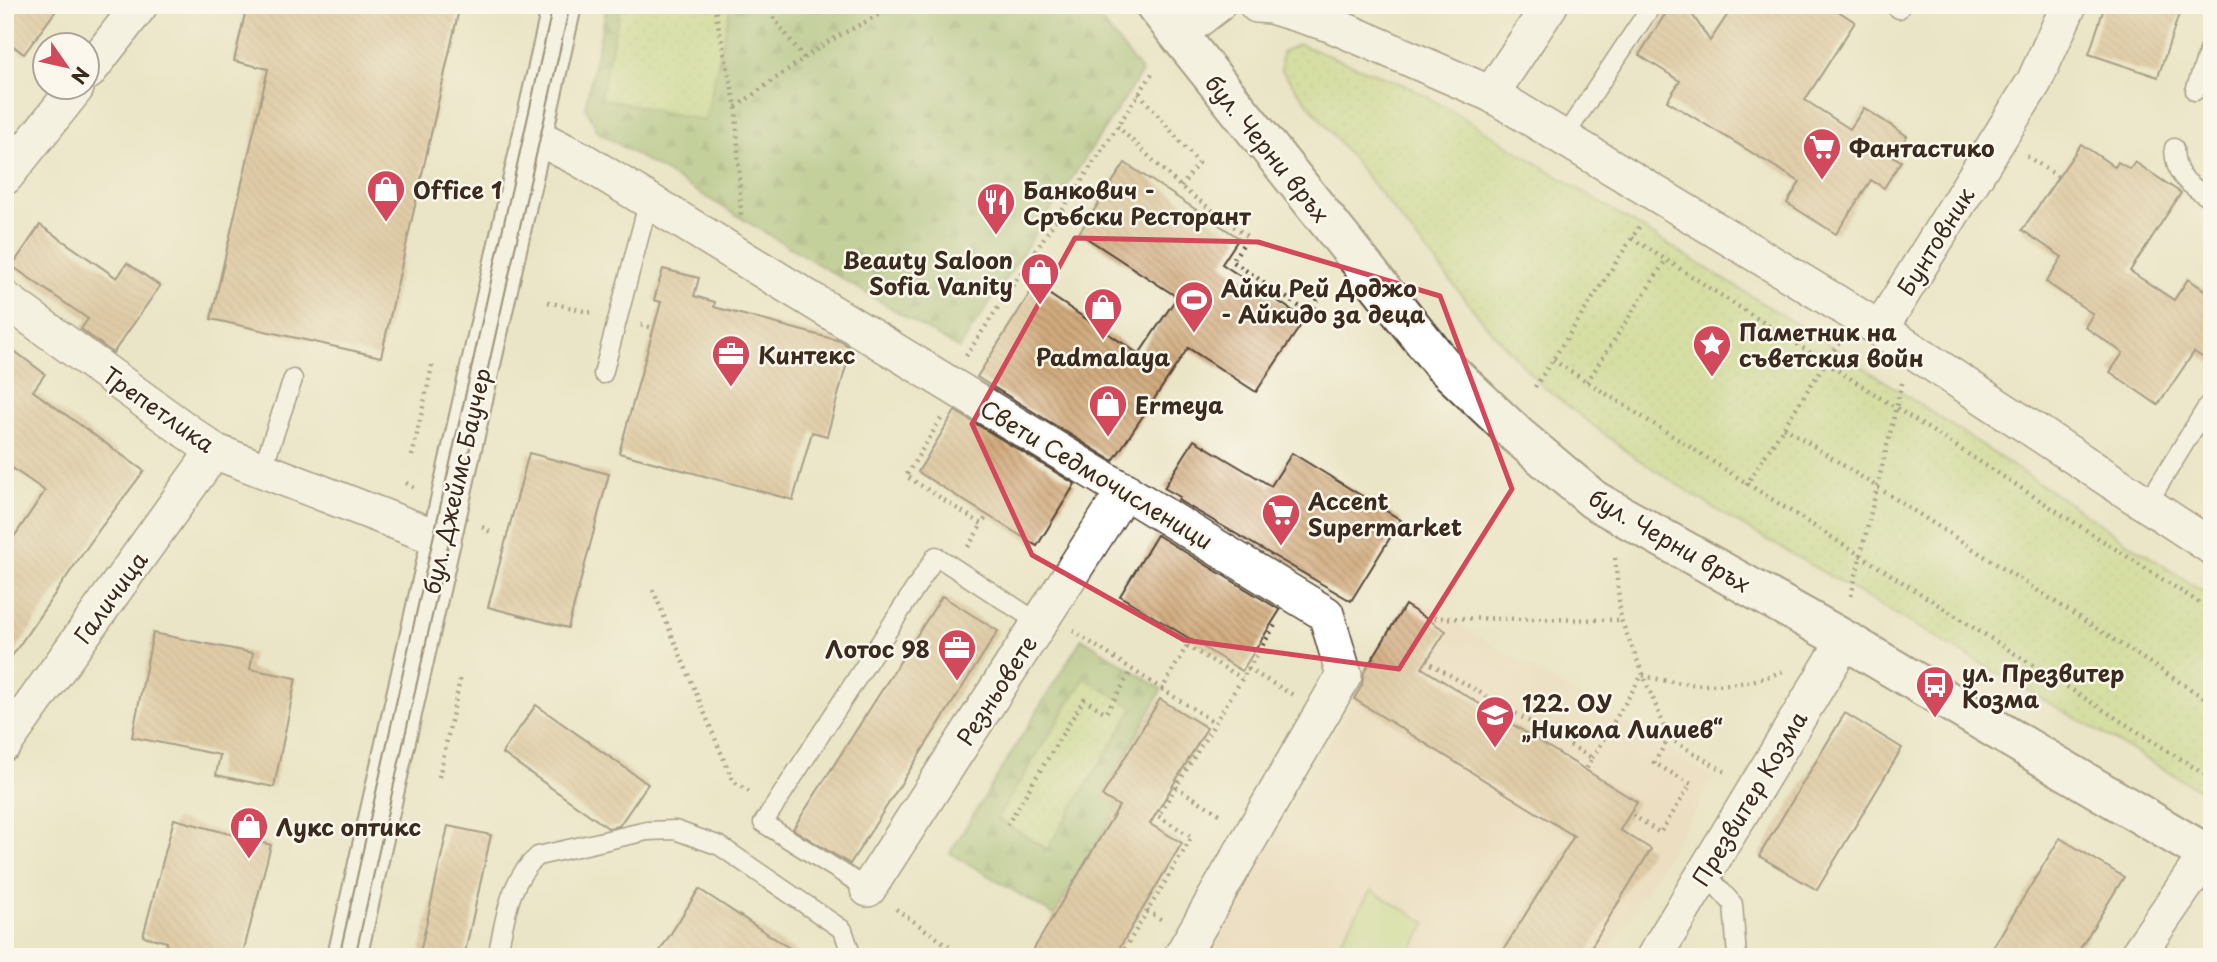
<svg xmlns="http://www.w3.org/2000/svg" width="2217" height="962" font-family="'Playpen Sans',sans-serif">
	<defs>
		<pattern id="forest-firs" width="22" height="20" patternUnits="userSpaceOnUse" patternTransform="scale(1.75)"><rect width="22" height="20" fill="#94b669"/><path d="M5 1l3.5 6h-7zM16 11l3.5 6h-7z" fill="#7a9456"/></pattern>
		<pattern id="park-dots" width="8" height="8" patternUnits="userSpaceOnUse" patternTransform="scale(1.75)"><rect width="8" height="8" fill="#bbd479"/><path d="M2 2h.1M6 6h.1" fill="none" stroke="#a2b668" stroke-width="1.8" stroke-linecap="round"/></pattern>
		<pattern id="building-back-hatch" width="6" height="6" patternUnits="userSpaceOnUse" patternTransform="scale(1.75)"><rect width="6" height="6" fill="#d1ab7e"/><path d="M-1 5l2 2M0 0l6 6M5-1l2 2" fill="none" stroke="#ab8b67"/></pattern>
	</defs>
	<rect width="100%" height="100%" fill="#fbf7ec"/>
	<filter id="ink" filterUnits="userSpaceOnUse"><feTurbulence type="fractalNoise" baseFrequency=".0143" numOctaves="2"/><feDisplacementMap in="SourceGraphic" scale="14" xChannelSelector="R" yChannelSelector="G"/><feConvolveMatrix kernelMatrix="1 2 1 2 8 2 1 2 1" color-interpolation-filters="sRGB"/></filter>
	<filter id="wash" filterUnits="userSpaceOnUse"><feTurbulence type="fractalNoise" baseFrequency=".00686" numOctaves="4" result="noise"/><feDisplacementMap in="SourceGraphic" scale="28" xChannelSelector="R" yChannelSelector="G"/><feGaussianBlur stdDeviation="1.57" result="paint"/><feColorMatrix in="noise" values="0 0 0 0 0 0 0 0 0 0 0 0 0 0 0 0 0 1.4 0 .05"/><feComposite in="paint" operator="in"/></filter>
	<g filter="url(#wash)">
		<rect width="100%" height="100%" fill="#ebe5c7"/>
		<path fill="#eed6bb" d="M 1415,598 L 1715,778 L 1606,957 L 1201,957 Z"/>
		<path fill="#bbd479" stroke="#7b7f4c" stroke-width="2" d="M 1371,890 L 1427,923 L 1407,957 L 1331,957 Z"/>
		<g fill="url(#forest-firs)" stroke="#687044" stroke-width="2" fill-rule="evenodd">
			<path d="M 607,5 L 1089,5 L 1142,72 L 959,349 L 598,132 L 585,107 Z"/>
			<path d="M 1082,638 L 1162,689 L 1103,796 L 1119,806 L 1054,915 L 950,853 ZM 1085,678 L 1047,849 L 1046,849 L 997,818 Z"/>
		</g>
		<g fill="url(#park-dots)" stroke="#7b7f4c" stroke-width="2">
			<path d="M 621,5 L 731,5 L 705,121 L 600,98 Z"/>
			<path d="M 1299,44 L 1412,88 L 1472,123 L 1827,343 L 2212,598 L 2212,797 L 1726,516 L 1630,454 L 1541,385 L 1485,324 L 1281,70 L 1282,52 Z"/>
			<path d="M 1085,678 L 1134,708 L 1047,849 L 997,818 Z"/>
		</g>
		<g id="blocks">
			<g fill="url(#building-back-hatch)">
				<path d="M 5,5 L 60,5 L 24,54 L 5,40 Z"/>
				<path d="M 247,5 L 460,5 L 381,357 L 211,319 L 268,69 L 234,61 Z"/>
				<path d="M 1671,5 L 1686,5 L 1710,41 L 1734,5 L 1829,5 L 1855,22 L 1805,100 L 1850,129 L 1864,108 L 1907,136 L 1894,157 L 1901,161 L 1884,188 L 1871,180 L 1836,234 L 1787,203 L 1800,182 L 1667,101 L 1680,81 L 1639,55 Z"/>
				<path d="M 2105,5 L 2182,5 L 2158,77 L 2089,54 Z"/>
				<path d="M 2081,144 L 2115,167 L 2118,162 L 2130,169 L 2135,162 L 2181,193 L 2130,271 L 2174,300 L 2188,279 L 2212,295 L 2212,363 L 2194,352 L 2158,405 L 2110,372 L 2123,353 L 2085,327 L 2093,314 L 2046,282 L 2062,257 L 2022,230 Z"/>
				<path d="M 1125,163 L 1239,238 L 1222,264 L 1305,319 L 1256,392 L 1188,348 L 1113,461 L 977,377 L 1035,285 L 1139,354 L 1177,297 L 1079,233 Z"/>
				<path d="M 40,225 L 117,278 L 127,263 L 160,286 L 113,353 L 81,329 L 88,319 L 12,266 Z"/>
				<path d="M 663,269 L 699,278 L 694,296 L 715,302 L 714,307 L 840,341 L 851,348 L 827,436 L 812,432 L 793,500 L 619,453 L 661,302 L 654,300 Z"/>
				<path d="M 5,344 L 45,374 L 33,391 L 144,471 L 99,530 L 5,666 L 5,550 L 45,491 L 5,463 Z"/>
				<path d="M 955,411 L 1075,484 L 1037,546 L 918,472 Z"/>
				<path d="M 1194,440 L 1271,486 L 1292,453 L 1401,520 L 1351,601 L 1178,500 L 1180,497 L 1164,488 Z"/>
				<path d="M 529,453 L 609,474 L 568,628 L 488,607 Z"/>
				<path d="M 1157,535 L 1280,610 L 1242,671 L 1120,596 Z"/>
				<path d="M 942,596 L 998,631 L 850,864 L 793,829 Z"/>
				<path d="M 1405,605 L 1446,631 L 1422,668 L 1637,802 L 1620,830 L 1651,849 L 1585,957 L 1499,957 L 1574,836 L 1354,699 L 1362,685 L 1364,672 Z"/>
				<path d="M 153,633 L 253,653 L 250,669 L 296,678 L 274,787 L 216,775 L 220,755 L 132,737 Z"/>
				<path d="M 1160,699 L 1207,728 L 1150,824 L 1182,843 L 1114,957 L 1029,957 L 1119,806 L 1102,796 Z"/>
				<path d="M 536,705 L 648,784 L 619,826 L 608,828 L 502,753 Z"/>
				<path d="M 1845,713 L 1902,748 L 1817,890 L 1759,856 Z"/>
				<path d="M 174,819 L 271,845 L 242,957 L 163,957 L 167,942 L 143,936 Z"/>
				<path d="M 448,826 L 491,835 L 464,957 L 419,957 Z"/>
				<path d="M 2060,838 L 2124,877 L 2075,957 L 1987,957 Z"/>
				<path d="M 699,889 L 803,957 L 656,957 Z"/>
			</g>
		</g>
	</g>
	<g filter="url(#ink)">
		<use href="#blocks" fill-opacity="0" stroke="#554637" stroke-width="2"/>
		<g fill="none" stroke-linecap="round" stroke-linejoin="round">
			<g stroke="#554637" stroke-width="21">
				<g id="service">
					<path d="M 1894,5 L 1899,9"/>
					<path d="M 2195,91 L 2212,41"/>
					<path d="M 1564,137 L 1652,5"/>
					<path d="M 2174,148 C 2175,179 2188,183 2212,200"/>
					<path d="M 603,374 L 649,200"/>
					<path d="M 262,470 L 293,379"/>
					<path d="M 2147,504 L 2212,399"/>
					<path d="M 1705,873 L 1733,904 L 1737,957"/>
					<path d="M 868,889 L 763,823 L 773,808 L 936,556 L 1039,623"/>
					<path d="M 497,957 C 505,921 508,881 538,856 L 647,831 L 675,830 L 720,846 L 843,930 L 852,957"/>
				</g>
			</g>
			<g stroke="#554637" stroke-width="38">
				<g id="minor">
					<path d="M 1257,5 L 1271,6 L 1330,24 L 1491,94 L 1880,329 L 2212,547"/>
					<path d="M 1178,35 L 1217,5"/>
					<path d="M 88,72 L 140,5"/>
					<path d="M 1491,94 L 1550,5"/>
					<path d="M 533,135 L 582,160 L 1326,614 L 1344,675 L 1181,957"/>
					<path d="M 5,177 L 76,88"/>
					<path d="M 5,299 L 214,451 L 443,540"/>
					<path d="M 1880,329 L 2034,82 L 2069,5"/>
					<path d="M 5,743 L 214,451"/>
					<path d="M 868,889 L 1125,490"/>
					<path d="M 1654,957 L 1845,640"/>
					<path d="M 2136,957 L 2207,854"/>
				</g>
			</g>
			<g stroke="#554637" stroke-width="42">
				<path id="tertiary" d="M 347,957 L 562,5"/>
			</g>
			<g stroke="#554637" stroke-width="42">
				<path id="secondary" d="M 1155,5 L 1441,363 L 1518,436 L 1594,500 L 1845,640 L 2212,857"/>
			</g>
			<g stroke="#554637" stroke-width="4.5" stroke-dasharray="2 5" stroke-linecap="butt">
				<path d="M 714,5 L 736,107 L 741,216"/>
				<path d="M 804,58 L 829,41 L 897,5"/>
				<path d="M 1139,93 L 1198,163 L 1181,187"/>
				<path d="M 736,107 L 804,58 L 764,5"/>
				<path d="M 1117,126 L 1181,187 L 1248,237 L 1232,261 L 1309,313 L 1327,284"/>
				<path d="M 2027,156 L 2058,177"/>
				<path d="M 1632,238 L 2212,611"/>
				<path d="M 548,302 L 592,313"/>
				<path d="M 641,325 L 654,328"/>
				<path d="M 966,356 L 1154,71"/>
				<path d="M 1553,360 L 2212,779"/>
				<path d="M 1587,382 L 1666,260"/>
				<path d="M 1535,387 L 1641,224"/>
				<path d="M 941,419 L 906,476 L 982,524 L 987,515"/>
				<path d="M 1784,427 L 2212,703"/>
				<path d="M 412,456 L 433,362"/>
				<path d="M 406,483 L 417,489"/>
				<path d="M 1746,485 L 1839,342"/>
				<path d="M 482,527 L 494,534"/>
				<path d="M 968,547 L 982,524"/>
				<path d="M 1615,558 L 1621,620 L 1669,738 L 1654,763 L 1691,784 L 1660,833 L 1630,813"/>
				<path d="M 653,590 L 733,781 L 752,794"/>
				<path d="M 1851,596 L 1902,383"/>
				<path d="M 1434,618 L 1621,620"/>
				<path d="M 1073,631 L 1162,689 L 1191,639"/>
				<path d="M 1187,646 L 1242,678"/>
				<path d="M 1431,664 L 1592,758 L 1586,770"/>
				<path d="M 1248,669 L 1293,695"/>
				<path d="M 1162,689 L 1215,723"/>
				<path d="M 1669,738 L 1727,773"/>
				<path d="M 1592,758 L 1642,675 C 1687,688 1741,690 1785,670"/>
				<path d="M 439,777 L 461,675"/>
				<path d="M 1176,787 L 1223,816"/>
				<path d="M 1007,825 L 1084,699 L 1106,713 L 1132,670"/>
				<path d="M 896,909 L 964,957"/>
				<path d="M 1147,911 L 1164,921"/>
				<path d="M 1121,955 L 1192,837 L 1158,816 L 1275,625"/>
			</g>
			<use href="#service" stroke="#fff" stroke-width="18"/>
			<use href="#minor" stroke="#fff" stroke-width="35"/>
			<use href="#tertiary" stroke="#fff" stroke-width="38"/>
			<use href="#secondary" stroke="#fff" stroke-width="38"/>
			<g stroke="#3b2a1e" stroke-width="2">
				<path d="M 339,957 L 553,5"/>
				<path d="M 355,957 L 570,5"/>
			</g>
		</g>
	</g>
	<path d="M0 0H2217V962H0ZM 1075,238 L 1258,242 L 1440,296 L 1512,489 L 1399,669 L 1184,640 L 1032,555 L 972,424 Z" fill="#ebe5c7" fill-opacity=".55" fill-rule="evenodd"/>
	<path fill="none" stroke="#d1495b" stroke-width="5" stroke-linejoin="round" d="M 1075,238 L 1258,242 L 1440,296 L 1512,489 L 1399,669 L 1184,640 L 1032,555 L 972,424 Z"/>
	<defs>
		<g id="supermarket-pin" transform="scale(2.0125)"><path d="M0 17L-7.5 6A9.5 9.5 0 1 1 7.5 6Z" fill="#d1495b" stroke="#fbf7ec"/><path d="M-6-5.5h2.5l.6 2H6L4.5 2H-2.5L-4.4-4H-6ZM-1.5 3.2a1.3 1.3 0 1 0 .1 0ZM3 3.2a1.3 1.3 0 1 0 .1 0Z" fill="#fff"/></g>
		<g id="shop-pin" transform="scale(2.0125)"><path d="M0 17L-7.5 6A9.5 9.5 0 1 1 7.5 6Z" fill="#d1495b" stroke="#fbf7ec"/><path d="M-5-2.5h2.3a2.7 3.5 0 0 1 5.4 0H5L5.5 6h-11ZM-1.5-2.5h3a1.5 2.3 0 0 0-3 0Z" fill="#fff"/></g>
		<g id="restaurant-pin" transform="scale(2.0125)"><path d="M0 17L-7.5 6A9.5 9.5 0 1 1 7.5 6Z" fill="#d1495b" stroke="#fbf7ec"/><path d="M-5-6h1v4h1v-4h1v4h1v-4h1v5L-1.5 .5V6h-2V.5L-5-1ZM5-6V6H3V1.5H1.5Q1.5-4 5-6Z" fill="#fff"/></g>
		<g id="stadium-pin" transform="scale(2.0125)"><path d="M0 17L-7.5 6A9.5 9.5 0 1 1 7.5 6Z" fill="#d1495b" stroke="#fbf7ec"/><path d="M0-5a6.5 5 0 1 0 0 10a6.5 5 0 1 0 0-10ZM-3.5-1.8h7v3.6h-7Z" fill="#fff"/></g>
		<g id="sight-pin" transform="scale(2.0125)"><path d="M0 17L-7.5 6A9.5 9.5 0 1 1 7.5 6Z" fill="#d1495b" stroke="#fbf7ec"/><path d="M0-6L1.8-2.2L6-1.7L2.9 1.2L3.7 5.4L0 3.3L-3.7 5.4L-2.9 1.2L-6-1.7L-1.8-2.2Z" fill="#fff"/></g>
		<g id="office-pin" transform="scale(2.0125)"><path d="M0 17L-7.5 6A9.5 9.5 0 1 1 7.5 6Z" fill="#d1495b" stroke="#fbf7ec"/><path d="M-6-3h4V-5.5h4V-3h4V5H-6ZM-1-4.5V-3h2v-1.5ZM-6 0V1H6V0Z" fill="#fff"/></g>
		<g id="bus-pin" transform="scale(2.0125)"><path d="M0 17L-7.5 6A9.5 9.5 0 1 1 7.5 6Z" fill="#d1495b" stroke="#fbf7ec"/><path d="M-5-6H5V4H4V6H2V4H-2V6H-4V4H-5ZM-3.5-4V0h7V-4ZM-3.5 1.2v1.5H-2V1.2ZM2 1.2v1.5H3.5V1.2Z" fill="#fff"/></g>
		<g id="school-pin" transform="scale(2.0125)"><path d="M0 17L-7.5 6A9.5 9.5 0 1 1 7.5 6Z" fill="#d1495b" stroke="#fbf7ec"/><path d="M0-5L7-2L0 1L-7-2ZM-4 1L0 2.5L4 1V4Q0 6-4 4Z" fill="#fff"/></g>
	</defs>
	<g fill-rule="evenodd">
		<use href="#supermarket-pin" x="1822" y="147"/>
		<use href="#shop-pin" x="386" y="189"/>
		<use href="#restaurant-pin" x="996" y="202"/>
		<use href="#shop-pin" x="1040" y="272"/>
		<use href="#stadium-pin" x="1194" y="300"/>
		<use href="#shop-pin" x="1103" y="307"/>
		<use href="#sight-pin" x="1712" y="344"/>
		<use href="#office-pin" x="731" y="354"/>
		<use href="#shop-pin" x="1108" y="404"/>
		<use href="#supermarket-pin" x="1281" y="513"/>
		<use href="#office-pin" x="957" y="648"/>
		<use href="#bus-pin" x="1935" y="685"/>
		<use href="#school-pin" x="1495" y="715"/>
		<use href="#shop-pin" x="249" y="826"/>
	</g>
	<g text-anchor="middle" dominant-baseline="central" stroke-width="5" stroke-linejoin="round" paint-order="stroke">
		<g font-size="23" font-weight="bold" fill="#3b2a1e" stroke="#fbf7ec" text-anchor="start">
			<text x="1849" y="147">Фантастико</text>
			<text x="413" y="189">Office 1</text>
			<text x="1023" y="189">Банкович -<tspan x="1023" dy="26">Сръбски Ресторант</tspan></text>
			<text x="1013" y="259" text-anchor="end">Beauty Saloon<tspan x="1013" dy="26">Sofia Vanity</tspan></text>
			<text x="1221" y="287">Айки Рей Доджо<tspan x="1221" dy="26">- Айкидо за деца</tspan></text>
			<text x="1739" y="331">Паметник на<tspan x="1739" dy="26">съветския войн</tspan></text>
			<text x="758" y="354">Кинтекс</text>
			<text x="1103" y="356" text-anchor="middle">Padmalaya</text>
			<text x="1135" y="404">Ermeya</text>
			<text x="1308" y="500">Accent<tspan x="1308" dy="26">Supermarket</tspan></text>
			<text x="930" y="648" text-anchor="end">Лотос 98</text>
			<text x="1962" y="672">ул. Презвитер<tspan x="1962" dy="26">Козма</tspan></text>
			<text x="1522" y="702">122. ОУ<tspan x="1522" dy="26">„Никола Лилиев“</tspan></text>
			<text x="276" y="826">Лукс оптикс</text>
		</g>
		<g font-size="23" fill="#3b2a1e" stroke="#fbf7ec">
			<text transform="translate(1268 148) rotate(51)">бул. Черни връх</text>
			<text transform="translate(1935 241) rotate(-58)">Бунтовник</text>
			<text transform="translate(159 409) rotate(35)">Трепетлика</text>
			<text transform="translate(1097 474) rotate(31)">Свети Седмочисленици</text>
			<text transform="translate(456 481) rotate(-77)">бул. Джеймс Баучер</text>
			<text transform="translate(1670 540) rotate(30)">бул. Черни връх</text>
			<text transform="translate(110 597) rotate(-54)">Галичица</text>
			<text transform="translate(996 690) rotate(-57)">Резньовете</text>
			<text transform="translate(1749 798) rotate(-59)">Презвитер Козма</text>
		</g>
	</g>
	<rect width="2217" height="962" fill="none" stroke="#fbf7ec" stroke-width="28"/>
	<g transform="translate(66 66) rotate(124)"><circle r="33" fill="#fbf7ec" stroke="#aea59a" stroke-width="2"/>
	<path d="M0-5L12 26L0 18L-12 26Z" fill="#d1495b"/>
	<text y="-10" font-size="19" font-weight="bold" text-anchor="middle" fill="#3b2a1e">N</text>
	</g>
</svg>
